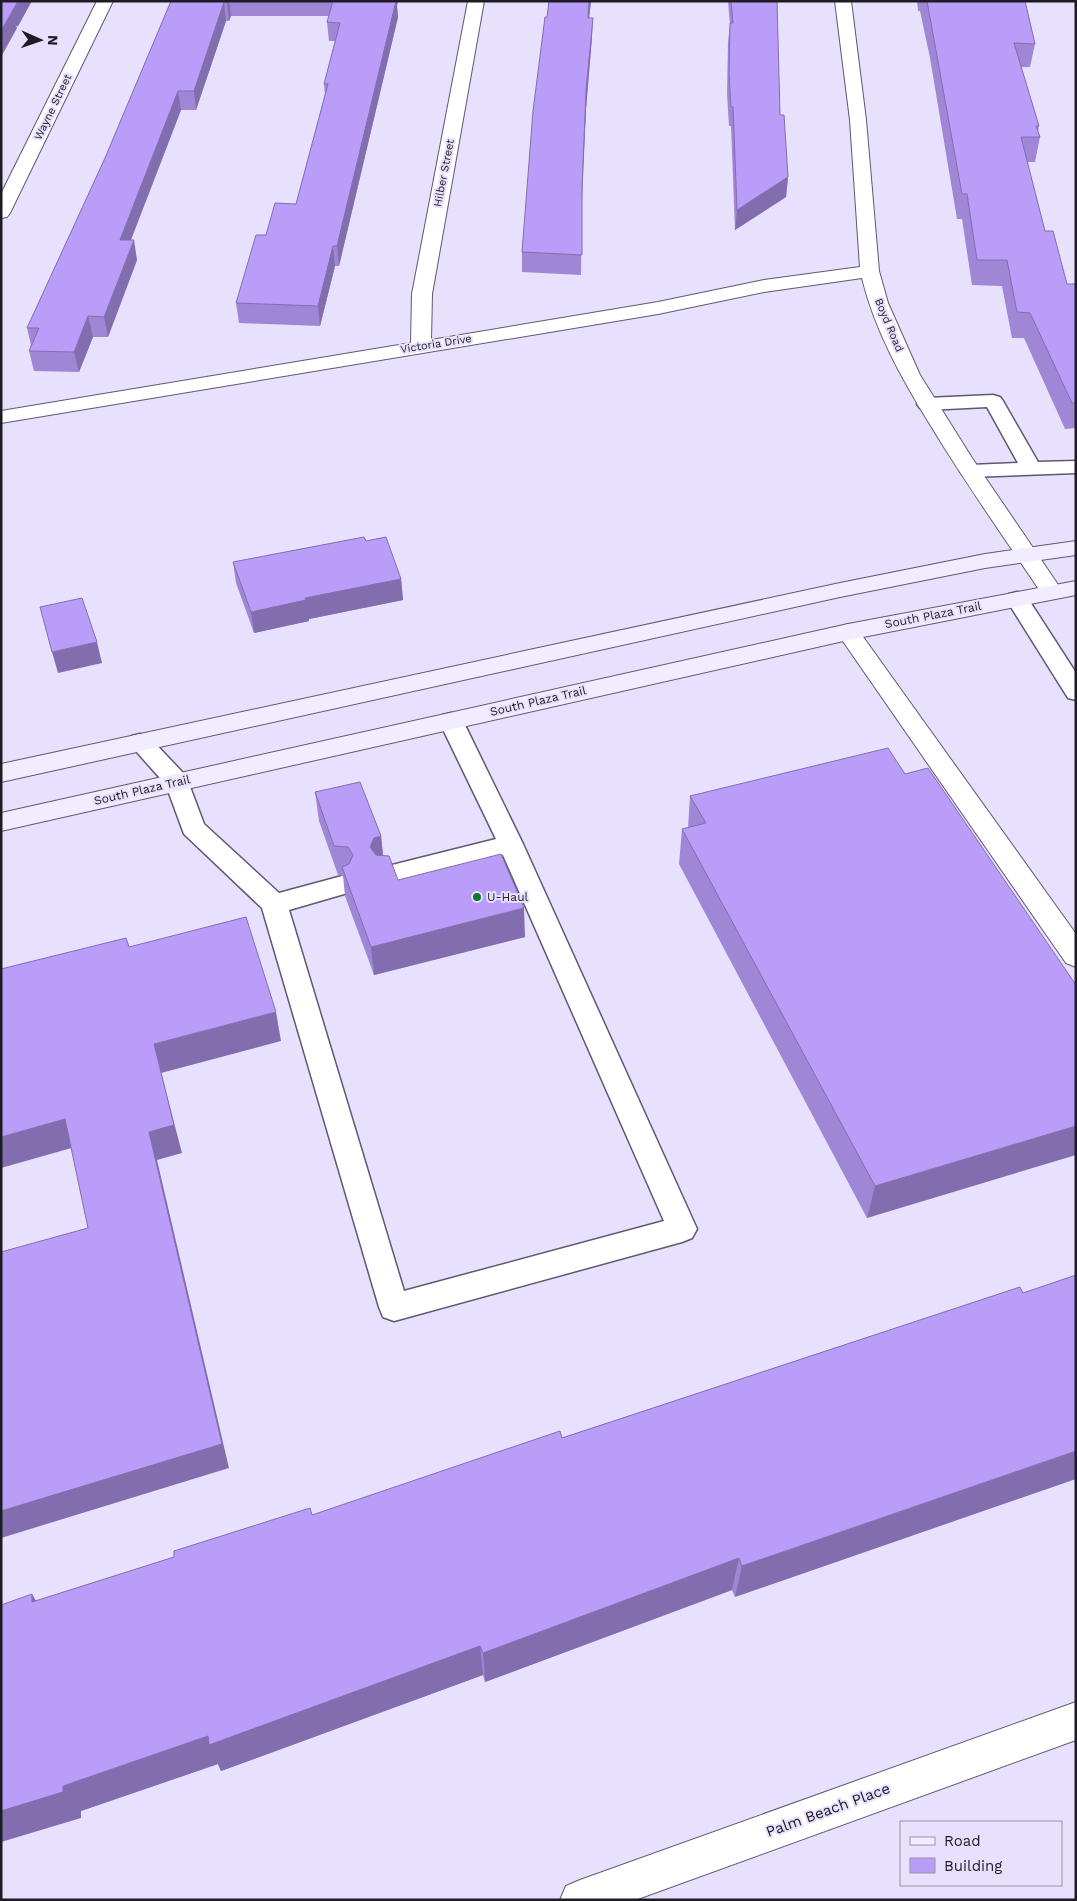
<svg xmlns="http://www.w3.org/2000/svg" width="1077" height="1901" font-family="'Work Sans',sans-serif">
	<rect width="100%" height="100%" fill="#e8e1fd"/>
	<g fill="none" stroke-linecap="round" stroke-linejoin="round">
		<g stroke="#5f5871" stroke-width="3">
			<g id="service">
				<path d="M 993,395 L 1000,397 L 1003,401 L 1038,462 L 1076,461 L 1076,473 L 970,477 L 963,475 L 960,471 L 963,467 L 970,465 L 1018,463 L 987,407 L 927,410 L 920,408 L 917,404 L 920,400 L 927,398 Z"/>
				<path d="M 1017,592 L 1025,594 L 1076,673 L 1076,700 L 1068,698 L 1006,599 L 1009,594 Z"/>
				<path d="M 451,713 L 459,715 L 463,721 L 523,844 L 697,1229 L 692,1238 L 682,1242 L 394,1321 L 383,1317 L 379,1307 L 262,908 L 184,834 L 166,785 L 128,742 L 132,736 L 140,734 L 148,736 L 186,776 L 204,824 L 279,893 L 342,876 L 351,878 L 355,885 L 351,892 L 289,910 L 404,1291 L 664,1221 L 503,855 L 388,884 L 379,882 L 375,875 L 379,868 L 388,866 L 496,839 L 439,721 L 443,715 Z"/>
			</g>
		</g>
		<g stroke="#5f5871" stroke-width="2">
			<g id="minor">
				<path d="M 97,1 L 113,1 L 10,213 L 7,217 L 1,218 L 1,194 Z"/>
				<path d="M 468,1 L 484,1 L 432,294 L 431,340 L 658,302 L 764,280 L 860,267 L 850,120 L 835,1 L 851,1 L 866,120 L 879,271 L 888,303 L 920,375 L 972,458 L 1063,592 L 1060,597 L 1052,599 L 1044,597 C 1006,540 966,484 931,426 C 902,379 875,331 862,278 L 764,292 L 658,314 L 1,423 L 1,411 L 411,343 L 412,294 Z"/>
				<path d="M 848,624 L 856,627 L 1076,934 L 1076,967 L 1066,963 L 840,637 L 836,632 L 840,627 Z"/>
				<path d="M 1076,1702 L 1076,1740 L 635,1900 L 560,1900 L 566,1886 L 580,1880 Z"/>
			</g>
		</g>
		<g stroke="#5f5871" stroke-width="2">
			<g id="secondary">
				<path d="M 1076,541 L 1076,555 L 985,568 L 840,597 L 1,782 L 1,764 L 840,583 L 985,554 Z"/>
				<path d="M 1076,581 L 1076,595 L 848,640 L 1,831 L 1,813 L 848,624 Z"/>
			</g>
		</g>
		<use href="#service" fill="#fff" fill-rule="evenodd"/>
		<use href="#minor" fill="#fff" fill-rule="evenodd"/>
		<use href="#secondary" fill="#f2edfe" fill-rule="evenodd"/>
	</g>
	<g fill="#9f87d5">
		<path d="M 171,1 L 398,1 L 397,6 L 398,17 L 339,266 L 335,266 L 320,326 L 239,323 L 236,303 L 266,235 L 296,204 L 325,95 L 324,84 L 335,41 L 329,41 L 327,22 L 329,16 L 231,16 L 229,21 L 226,21 L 196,110 L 181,110 L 131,240 L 137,260 L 108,337 L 93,337 L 79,372 L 34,371 L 29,351 L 31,345 L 27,328 L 105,158 Z"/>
		<path d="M 549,1 L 591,1 L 589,18 L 592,37 L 586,109 L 582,201 L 581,275 L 522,272 L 522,252 Z"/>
		<path d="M 728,1 L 777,1 L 780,115 L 788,177 L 786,197 L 735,230 L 731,126 L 729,126 L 727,94 L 728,42 L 730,25 Z"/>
		<path d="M 917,1 L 1025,1 L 1035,44 L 1030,67 L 1021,67 L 1039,126 L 1038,132 L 1040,137 L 1035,162 L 1027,162 L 1045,231 L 1067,284 L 1076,284 L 1076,428 L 1065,429 L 1024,338 L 1012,338 L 1002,286 L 972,285 L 962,219 L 957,219 L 930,58 L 920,11 L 918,11 Z"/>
		<path d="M 366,541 L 401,579 L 403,600 L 309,619 L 309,621 L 254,633 L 236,583 L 233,562 Z"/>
		<path d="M 905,774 L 1076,985 L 867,1218 L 679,864 L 682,829 L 688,828 L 690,796 Z"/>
		<path d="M 315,792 L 381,836 L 383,856 L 398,880 L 525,937 L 374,975 L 345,896 L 343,876 L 338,875 L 319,821 Z"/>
		<path d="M 1020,1287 L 735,1597 L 732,1590 L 485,1682 L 483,1675 L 221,1771 L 218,1764 L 81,1811 L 81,1818 L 32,1594 L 36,1601 L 562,1438 Z"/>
	</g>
	<g fill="#826eae">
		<path d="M 18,1 L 32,1 L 1,57 L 1,31 Z"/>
		<path d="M 227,1 L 229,1 L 231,16 L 229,21 Z"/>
		<path d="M 393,1 L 398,1 L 397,6 L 398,17 L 339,266 L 337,246 Z"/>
		<path d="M 589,1 L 591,1 L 587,37 L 588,18 Z"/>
		<path d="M 224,2 L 226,21 L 196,110 L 194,91 Z"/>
		<path d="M 593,18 L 592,37 L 586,109 L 581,209 L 586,90 Z"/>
		<path d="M 178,91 L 181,110 L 123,260 L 120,240 Z"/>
		<path d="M 788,177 L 786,197 L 735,230 L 737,210 Z"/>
		<path d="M 134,240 L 137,260 L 108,337 L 104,317 Z"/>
		<path d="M 333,246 L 335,266 L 320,326 L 318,306 Z"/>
		<path d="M 88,316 L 93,337 L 79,372 L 74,352 Z"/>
		<path d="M 401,579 L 403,600 L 309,619 L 309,621 L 254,633 L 251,612 L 305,598 Z"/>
		<path d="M 97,642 L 102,663 L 58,673 L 52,652 Z"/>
		<path d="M 381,836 L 384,865 L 377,867 L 370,847 L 374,838 Z"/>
		<path d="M 524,908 L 525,937 L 374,975 L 371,947 Z"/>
		<path d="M 276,1012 L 281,1041 L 161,1073 L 182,1153 L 157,1160 L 229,1468 L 1,1538 L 1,1511 L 149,1132 L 154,1044 Z"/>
		<path d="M 65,1119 L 75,1147 L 1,1168 L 1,1137 Z"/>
		<path d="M 1076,1126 L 1076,1155 L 867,1218 L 875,1186 Z"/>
		<path d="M 1076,1451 L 1076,1479 L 735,1597 L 742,1566 Z"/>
		<path d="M 739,1558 L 732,1590 L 485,1682 L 483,1653 Z"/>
		<path d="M 32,1594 L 49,1625 L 32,1602 Z"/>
		<path d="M 480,1646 L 483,1675 L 221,1771 L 218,1764 L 81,1811 L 81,1818 L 1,1842 L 1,1811 L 63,1786 L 208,1736 Z"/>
	</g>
	<g fill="#b99df8" stroke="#826eae">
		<path d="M 1,1 L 18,1 L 1,31 Z"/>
		<path d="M 171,1 L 227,1 L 227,2 L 224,2 L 194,91 L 178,91 L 120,240 L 134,240 L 104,317 L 88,316 L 74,352 L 29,351 L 39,328 L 27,328 L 105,158 Z"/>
		<path d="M 333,1 L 396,1 L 337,246 L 333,246 L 318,306 L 236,303 L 256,235 L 266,235 L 275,203 L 296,204 L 328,84 L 324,84 L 340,23 L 327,22 Z"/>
		<path d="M 549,1 L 589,1 L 588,18 L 593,18 L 586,90 L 582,189 L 582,255 L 522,252 L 533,111 L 545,17 L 547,17 Z"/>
		<path d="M 731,1 L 777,1 L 780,115 L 784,115 L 788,177 L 737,210 L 733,107 L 731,107 L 729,74 L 730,23 L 733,23 Z"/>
		<path d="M 927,1 L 1025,1 L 1035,44 L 1014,43 L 1039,126 L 1036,126 L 1040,137 L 1021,137 L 1045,231 L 1053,231 L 1067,284 L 1076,284 L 1076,403 L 1072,403 L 1030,313 L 1017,312 L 1007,260 L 977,260 L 967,194 L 962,194 L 933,34 Z"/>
		<path d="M 364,537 L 366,541 L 386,537 L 401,579 L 305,598 L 306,600 L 251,612 L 233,562 Z"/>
		<path d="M 82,598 L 97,642 L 52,652 L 40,607 Z"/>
		<path d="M 888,748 L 905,774 L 928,768 L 1076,985 L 1076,1126 L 875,1186 L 682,829 L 706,823 L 690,796 Z"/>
		<path d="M 360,782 L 381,836 L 374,838 L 370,847 L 376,855 L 389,856 L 398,880 L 501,854 L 524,908 L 371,947 L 342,867 L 349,864 L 353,855 L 348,847 L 334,846 L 315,792 Z"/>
		<path d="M 246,917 L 276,1012 L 154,1044 L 174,1125 L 149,1132 L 222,1444 L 1,1511 L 1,1252 L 88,1228 L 65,1119 L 1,1137 L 1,969 L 126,938 L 129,947 Z"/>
		<path d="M 1076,1275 L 1076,1451 L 742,1566 L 739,1558 L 483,1653 L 480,1646 L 209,1745 L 208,1736 L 63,1786 L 63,1792 L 1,1811 L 1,1605 L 32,1594 L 32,1602 L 174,1557 L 174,1551 L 310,1508 L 312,1515 L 560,1431 L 562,1438 L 1020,1287 L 1023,1293 Z"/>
	</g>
	<circle fill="#0c792e" stroke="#e8e1fd" stroke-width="2" cx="477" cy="897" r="5"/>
	<g text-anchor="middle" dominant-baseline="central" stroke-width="4" stroke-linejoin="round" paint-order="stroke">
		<g font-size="11" fill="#1e1b25" stroke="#e8e1fd">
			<text transform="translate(53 107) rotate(-64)">Wayne Street</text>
			<text transform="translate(444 173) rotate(-79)">Hilber Street</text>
			<text transform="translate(889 325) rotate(67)">Boyd Road</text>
			<text transform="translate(436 344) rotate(-9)">Victoria Drive</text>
		</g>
		<g font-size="12" fill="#1e1b25" stroke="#e8e1fd">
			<text transform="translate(933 615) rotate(-11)">South Plaza Trail</text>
			<text transform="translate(538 701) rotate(-13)">South Plaza Trail</text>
			<text transform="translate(142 790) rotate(-13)">South Plaza Trail</text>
		</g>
		<g font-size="12" fill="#1e1b25" stroke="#e8e1fd" text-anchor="start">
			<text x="487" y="897">U-Haul</text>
		</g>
		<g font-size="15" fill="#1e1b25" stroke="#e8e1fd">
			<text transform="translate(828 1810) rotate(-20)">Palm Beach Place</text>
		</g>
	</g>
	<rect width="1077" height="1901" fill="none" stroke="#1e1b25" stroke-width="5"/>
	<rect x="900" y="1821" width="162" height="65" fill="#e8e1fd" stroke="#9792a7"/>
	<rect x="910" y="1837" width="25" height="8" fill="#f2edfe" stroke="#9792a7"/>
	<text x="944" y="1846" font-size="15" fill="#1e1b25">Road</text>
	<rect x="910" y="1858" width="25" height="15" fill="#b99df8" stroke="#9792a7"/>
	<text x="944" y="1871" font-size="15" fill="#1e1b25">Building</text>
	<g transform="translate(40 40) rotate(92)" stroke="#e8e1fd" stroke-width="4" paint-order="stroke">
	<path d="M0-4L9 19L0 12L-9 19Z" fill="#1e1b25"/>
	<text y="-8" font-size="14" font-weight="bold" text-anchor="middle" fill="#1e1b25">N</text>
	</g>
</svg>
